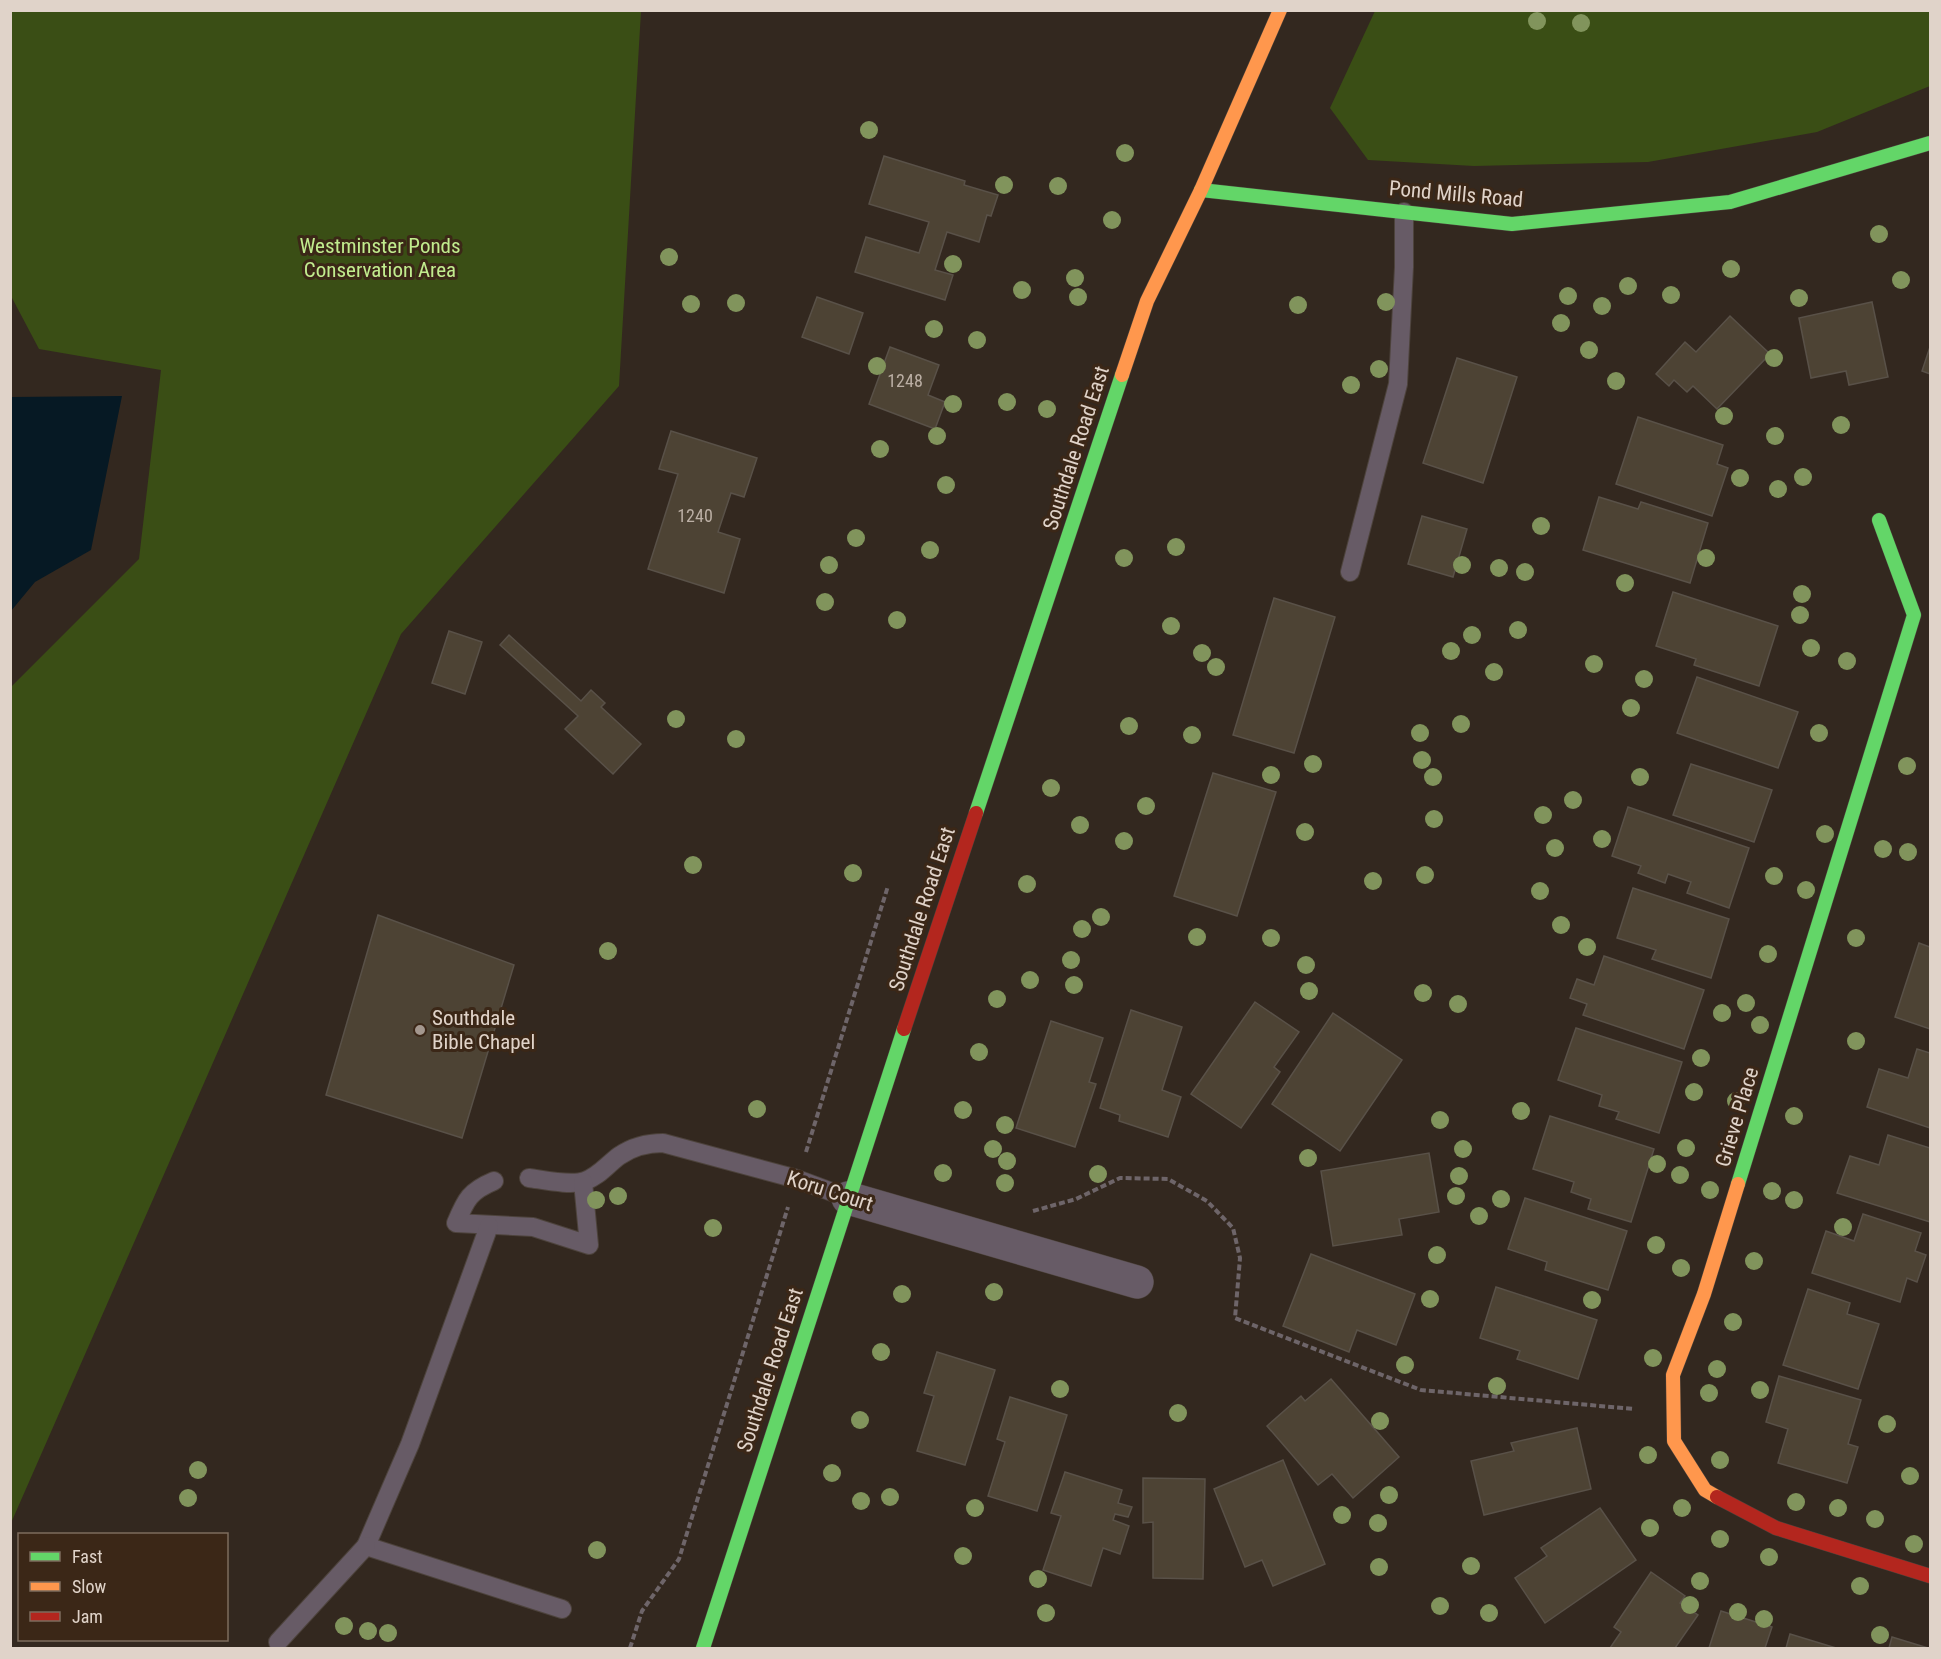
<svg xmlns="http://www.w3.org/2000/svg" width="1941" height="1659" font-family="'Roboto Condensed',sans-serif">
	<rect width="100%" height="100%" fill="#33281f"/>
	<g fill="#3a4e15">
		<path d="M 10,11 L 641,11 L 619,386 L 401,634 L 11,1523 L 11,687 L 139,559 L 161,370 L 39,349 L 11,296 Z"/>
		<path d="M 1375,11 L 1930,11 L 1930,86 L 1817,132 L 1648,162 L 1474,166 L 1368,160 L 1330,108 Z"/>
	</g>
	<path fill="#061924" d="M 122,396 L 91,550 L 35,582 L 11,611 L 11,397 Z"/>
	<g fill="#4d4334" stroke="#595148" stroke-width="1.5">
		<path d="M 884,156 L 965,181 L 964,185 L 998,195 L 991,216 L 987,215 L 979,242 L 947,232 L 935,270 L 953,275 L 945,300 L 855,272 L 866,237 L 919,253 L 929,222 L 869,204 Z"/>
		<path d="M 817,297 L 863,313 L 849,354 L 802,337 Z"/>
		<path d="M 1872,302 L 1888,377 L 1849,385 L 1846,371 L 1811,378 L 1799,318 Z"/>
		<path d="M 1730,316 L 1770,354 L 1717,409 L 1693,386 L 1687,392 L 1674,380 L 1669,386 L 1656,374 L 1685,342 L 1696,352 Z"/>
		<path d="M 890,347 L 939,365 L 928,395 L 945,402 L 935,429 L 869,404 Z"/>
		<path d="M 1930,347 L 1930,374 L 1922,371 Z"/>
		<path d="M 1457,358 L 1517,377 L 1483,483 L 1423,463 Z"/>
		<path d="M 1638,417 L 1723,445 L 1717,464 L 1728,468 L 1712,516 L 1616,484 Z"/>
		<path d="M 671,431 L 757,458 L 744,497 L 731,493 L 718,532 L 740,539 L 724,593 L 648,569 L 678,474 L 659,469 Z"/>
		<path d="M 1599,497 L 1638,509 L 1641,502 L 1708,523 L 1690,583 L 1583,550 Z"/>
		<path d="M 1422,516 L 1467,529 L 1453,577 L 1408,564 Z"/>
		<path d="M 1673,592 L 1778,626 L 1759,686 L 1694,665 L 1696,659 L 1656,646 Z"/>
		<path d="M 1274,598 L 1335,617 L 1294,753 L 1233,735 Z"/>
		<path d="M 449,631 L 482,642 L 465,694 L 432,683 Z"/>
		<path d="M 509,635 L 581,701 L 591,690 L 605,703 L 601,707 L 641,744 L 613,774 L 565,729 L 578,716 L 500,645 Z"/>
		<path d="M 1697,677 L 1798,712 L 1778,768 L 1677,733 Z"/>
		<path d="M 1691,764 L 1772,790 L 1754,842 L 1673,815 Z"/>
		<path d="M 1213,773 L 1276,792 L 1237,916 L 1174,896 Z"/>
		<path d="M 1628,807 L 1749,848 L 1729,908 L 1687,893 L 1691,882 L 1668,874 L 1665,883 L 1638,873 L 1641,866 L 1612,856 Z"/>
		<path d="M 1633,888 L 1729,919 L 1711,978 L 1652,959 L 1656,950 L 1617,938 Z"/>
		<path d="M 378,915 L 514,965 L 462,1138 L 326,1095 Z"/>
		<path d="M 1919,943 L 1930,947 L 1930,1029 L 1895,1017 Z"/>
		<path d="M 1604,956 L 1704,990 L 1684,1049 L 1583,1015 L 1587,1004 L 1570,998 L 1577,979 L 1594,985 Z"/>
		<path d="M 1255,1002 L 1299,1032 L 1274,1067 L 1280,1072 L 1241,1128 L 1191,1094 Z"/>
		<path d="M 1131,1010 L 1182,1027 L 1162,1090 L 1181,1097 L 1168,1137 L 1119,1121 L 1120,1115 L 1100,1108 Z"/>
		<path d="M 1333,1013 L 1402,1060 L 1340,1151 L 1272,1104 Z"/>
		<path d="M 1051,1021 L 1103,1038 L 1089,1082 L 1096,1084 L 1075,1147 L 1016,1128 Z"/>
		<path d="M 1576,1028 L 1682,1062 L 1659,1133 L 1616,1119 L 1619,1112 L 1599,1106 L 1602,1095 L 1558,1080 Z"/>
		<path d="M 1917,1049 L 1930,1053 L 1930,1128 L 1867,1107 L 1879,1069 L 1908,1078 Z"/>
		<path d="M 1550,1116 L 1654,1149 L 1631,1222 L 1588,1209 L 1591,1199 L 1571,1192 L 1574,1182 L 1533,1169 Z"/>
		<path d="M 1888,1135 L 1930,1148 L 1930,1222 L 1837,1193 L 1850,1156 L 1879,1165 Z"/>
		<path d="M 1429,1153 L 1439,1212 L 1399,1219 L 1402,1235 L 1333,1246 L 1321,1171 Z"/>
		<path d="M 1525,1198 L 1627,1231 L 1608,1290 L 1545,1270 L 1547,1262 L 1508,1249 Z"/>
		<path d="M 1863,1214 L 1921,1233 L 1915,1251 L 1926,1255 L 1917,1282 L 1907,1278 L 1900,1302 L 1812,1273 L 1826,1231 L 1854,1241 Z"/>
		<path d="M 1311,1254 L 1415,1294 L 1396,1345 L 1357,1330 L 1349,1352 L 1283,1326 Z"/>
		<path d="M 1496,1287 L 1597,1320 L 1578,1379 L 1517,1359 L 1520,1351 L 1480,1338 Z"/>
		<path d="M 1808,1289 L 1850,1303 L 1847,1314 L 1879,1324 L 1858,1389 L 1783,1365 Z"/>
		<path d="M 937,1352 L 995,1370 L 965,1465 L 917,1451 L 934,1396 L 924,1393 Z"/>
		<path d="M 1779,1376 L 1861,1400 L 1848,1444 L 1858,1447 L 1847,1483 L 1778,1463 L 1788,1429 L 1766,1422 Z"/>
		<path d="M 1331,1379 L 1399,1457 L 1353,1498 L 1332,1474 L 1318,1485 L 1267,1426 L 1301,1396 L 1305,1401 Z"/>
		<path d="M 1010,1397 L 1067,1415 L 1037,1511 L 988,1496 L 1005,1442 L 997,1439 Z"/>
		<path d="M 1577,1428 L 1591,1489 L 1484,1515 L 1471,1461 L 1514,1451 L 1511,1443 Z"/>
		<path d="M 1283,1460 L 1325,1564 L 1273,1586 L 1262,1560 L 1245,1567 L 1214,1489 Z"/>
		<path d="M 1065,1472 L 1122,1490 L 1118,1503 L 1132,1507 L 1128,1517 L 1115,1514 L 1113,1520 L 1129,1526 L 1120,1554 L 1103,1548 L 1091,1586 L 1043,1570 L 1061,1516 L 1051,1513 Z"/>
		<path d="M 1143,1478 L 1205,1479 L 1203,1579 L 1153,1578 L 1153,1522 L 1143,1523 Z"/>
		<path d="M 1600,1508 L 1636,1560 L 1545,1623 L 1515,1578 L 1547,1556 L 1541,1548 Z"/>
		<path d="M 1651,1572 L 1685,1596 L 1680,1603 L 1698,1615 L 1675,1648 L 1610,1648 L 1621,1632 L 1614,1627 Z"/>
		<path d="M 1721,1611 L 1772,1627 L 1765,1648 L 1709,1648 Z"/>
		<path d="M 1790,1634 L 1836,1648 L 1786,1648 Z"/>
		<path d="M 1892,1637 L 1928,1648 L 1889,1648 Z"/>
	</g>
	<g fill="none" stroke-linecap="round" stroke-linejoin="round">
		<g stroke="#4d433c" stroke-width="20">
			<g id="lane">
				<path d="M 1350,572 L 1398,384 L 1404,267 L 1404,212"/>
				<path d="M 529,1178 C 544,1180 571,1186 585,1181 C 599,1176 607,1165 619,1156 C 632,1147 647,1143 663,1143 L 797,1179 L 848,1198"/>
				<path d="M 494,1181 C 470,1191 466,1199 456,1223 L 533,1227 L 589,1245 L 583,1182"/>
				<path d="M 489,1226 L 410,1444 L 366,1546 L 562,1609"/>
				<path d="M 278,1642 L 366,1546"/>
			</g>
		</g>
		<g stroke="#4d433c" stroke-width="34">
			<path id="street" d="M 848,1198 L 1137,1282"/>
		</g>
		<g stroke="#4d433c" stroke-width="15">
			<g id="fast">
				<path d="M 1201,190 L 1512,224 L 1730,202 L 1930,143"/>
				<path d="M 976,813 L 1122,375"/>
				<path d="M 1738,1184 L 1914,615 L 1879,520"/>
				<path d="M 703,1648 L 904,1029"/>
			</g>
		</g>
		<g stroke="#4d433c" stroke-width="15">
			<g id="slow">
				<path d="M 1122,375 L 1147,301 L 1201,190 L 1280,10"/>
				<path d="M 1717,1497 L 1705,1490 L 1674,1441 L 1673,1375 L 1704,1294 L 1738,1184"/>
			</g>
		</g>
		<g stroke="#4d433c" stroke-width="15">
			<g id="jam">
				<path d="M 904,1029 L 976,813"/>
				<path d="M 1717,1497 L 1776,1528 L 1930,1576"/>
			</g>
		</g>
		<g stroke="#6e6569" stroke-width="4" stroke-dasharray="6 3" stroke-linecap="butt">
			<path d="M 806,1152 L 888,886"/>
			<path d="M 1033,1211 L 1076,1199 L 1120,1178 L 1168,1179 L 1207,1201 L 1233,1228 L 1240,1258 L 1235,1318 L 1421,1390 L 1634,1409"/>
			<path d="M 630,1648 L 642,1611 L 679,1559 L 788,1207"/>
		</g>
		<use href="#lane" stroke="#675b66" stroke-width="18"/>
		<use href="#street" stroke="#675b66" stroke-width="33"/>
		<use href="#fast" stroke="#63d668" stroke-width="14"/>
		<use href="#slow" stroke="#ff974d" stroke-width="14"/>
		<use href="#jam" stroke="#b3261e" stroke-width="14"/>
	</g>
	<g fill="#81945c">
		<circle cx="1537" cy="21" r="9"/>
		<circle cx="1581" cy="23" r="9"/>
		<circle cx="869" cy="130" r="9"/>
		<circle cx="1125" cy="153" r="9"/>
		<circle cx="1004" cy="185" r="9"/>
		<circle cx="1058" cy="186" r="9"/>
		<circle cx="1112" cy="220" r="9"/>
		<circle cx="1879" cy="234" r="9"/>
		<circle cx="669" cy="257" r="9"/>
		<circle cx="953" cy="264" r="9"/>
		<circle cx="1731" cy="269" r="9"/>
		<circle cx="1075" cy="278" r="9"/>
		<circle cx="1901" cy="280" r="9"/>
		<circle cx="1628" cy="286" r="9"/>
		<circle cx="1022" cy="290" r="9"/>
		<circle cx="1671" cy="295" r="9"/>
		<circle cx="1568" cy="296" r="9"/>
		<circle cx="1078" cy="297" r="9"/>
		<circle cx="1799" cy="298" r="9"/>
		<circle cx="1386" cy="302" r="9"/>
		<circle cx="736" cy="303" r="9"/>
		<circle cx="691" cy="304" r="9"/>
		<circle cx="1298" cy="305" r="9"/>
		<circle cx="1602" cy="306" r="9"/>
		<circle cx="1561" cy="323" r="9"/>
		<circle cx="934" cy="329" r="9"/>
		<circle cx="977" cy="340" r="9"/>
		<circle cx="1589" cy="350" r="9"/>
		<circle cx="1774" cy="358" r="9"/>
		<circle cx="877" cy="366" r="9"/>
		<circle cx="1379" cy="369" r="9"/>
		<circle cx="1616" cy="381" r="9"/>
		<circle cx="1351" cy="385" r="9"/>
		<circle cx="1007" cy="402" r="9"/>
		<circle cx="953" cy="404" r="9"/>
		<circle cx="1047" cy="409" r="9"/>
		<circle cx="1724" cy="416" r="9"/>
		<circle cx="1841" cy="425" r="9"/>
		<circle cx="937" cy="436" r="9"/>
		<circle cx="1775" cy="436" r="9"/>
		<circle cx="880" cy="449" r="9"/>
		<circle cx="1803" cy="477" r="9"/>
		<circle cx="1740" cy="478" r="9"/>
		<circle cx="946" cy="485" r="9"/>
		<circle cx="1778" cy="489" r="9"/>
		<circle cx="1541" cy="526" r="9"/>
		<circle cx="856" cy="538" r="9"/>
		<circle cx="1176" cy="547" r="9"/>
		<circle cx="930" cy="550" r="9"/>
		<circle cx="1124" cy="558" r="9"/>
		<circle cx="1706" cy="558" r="9"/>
		<circle cx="829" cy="565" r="9"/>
		<circle cx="1462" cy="565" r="9"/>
		<circle cx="1499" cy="568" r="9"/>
		<circle cx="1525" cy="572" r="9"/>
		<circle cx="1625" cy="583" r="9"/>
		<circle cx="1802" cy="594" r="9"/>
		<circle cx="825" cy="602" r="9"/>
		<circle cx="1800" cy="615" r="9"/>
		<circle cx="897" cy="620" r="9"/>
		<circle cx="1171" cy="626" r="9"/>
		<circle cx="1518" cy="630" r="9"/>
		<circle cx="1472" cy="635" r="9"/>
		<circle cx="1811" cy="648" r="9"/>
		<circle cx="1451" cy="651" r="9"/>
		<circle cx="1202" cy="653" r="9"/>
		<circle cx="1847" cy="661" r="9"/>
		<circle cx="1594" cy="664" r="9"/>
		<circle cx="1216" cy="667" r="9"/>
		<circle cx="1494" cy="672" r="9"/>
		<circle cx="1644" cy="679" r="9"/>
		<circle cx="1631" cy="708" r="9"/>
		<circle cx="676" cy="719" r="9"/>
		<circle cx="1461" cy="724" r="9"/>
		<circle cx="1129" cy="726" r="9"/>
		<circle cx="1420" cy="733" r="9"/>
		<circle cx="1819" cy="733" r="9"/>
		<circle cx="1192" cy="735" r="9"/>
		<circle cx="736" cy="739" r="9"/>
		<circle cx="1422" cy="760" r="9"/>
		<circle cx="1313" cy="764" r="9"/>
		<circle cx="1907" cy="766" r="9"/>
		<circle cx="1271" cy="775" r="9"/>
		<circle cx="1433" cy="777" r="9"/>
		<circle cx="1640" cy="777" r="9"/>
		<circle cx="1051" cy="788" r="9"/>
		<circle cx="1573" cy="800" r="9"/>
		<circle cx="1146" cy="806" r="9"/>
		<circle cx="1543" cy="815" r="9"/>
		<circle cx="1434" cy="819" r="9"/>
		<circle cx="1080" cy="825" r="9"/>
		<circle cx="1305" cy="832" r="9"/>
		<circle cx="1825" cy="834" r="9"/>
		<circle cx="1602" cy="839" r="9"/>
		<circle cx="1124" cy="841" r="9"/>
		<circle cx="1555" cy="848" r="9"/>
		<circle cx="1883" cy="849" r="9"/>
		<circle cx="1908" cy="852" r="9"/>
		<circle cx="693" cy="865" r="9"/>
		<circle cx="853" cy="873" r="9"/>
		<circle cx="1425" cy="875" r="9"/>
		<circle cx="1774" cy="876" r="9"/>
		<circle cx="1373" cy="881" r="9"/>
		<circle cx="1027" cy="884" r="9"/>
		<circle cx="1806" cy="890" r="9"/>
		<circle cx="1540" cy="891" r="9"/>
		<circle cx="1101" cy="917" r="9"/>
		<circle cx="1561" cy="925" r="9"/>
		<circle cx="1082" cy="929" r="9"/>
		<circle cx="1197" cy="937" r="9"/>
		<circle cx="1271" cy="938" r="9"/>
		<circle cx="1856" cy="938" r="9"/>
		<circle cx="1587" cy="947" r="9"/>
		<circle cx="608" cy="951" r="9"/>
		<circle cx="1768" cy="954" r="9"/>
		<circle cx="1071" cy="960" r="9"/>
		<circle cx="1306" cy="965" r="9"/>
		<circle cx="1030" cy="980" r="9"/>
		<circle cx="1074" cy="985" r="9"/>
		<circle cx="1309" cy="991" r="9"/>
		<circle cx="1423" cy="993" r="9"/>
		<circle cx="997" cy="999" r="9"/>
		<circle cx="1746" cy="1003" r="9"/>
		<circle cx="1458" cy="1004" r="9"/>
		<circle cx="1722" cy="1013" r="9"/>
		<circle cx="1760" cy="1025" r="9"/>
		<circle cx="1856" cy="1041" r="9"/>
		<circle cx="979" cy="1052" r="9"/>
		<circle cx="1701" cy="1058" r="9"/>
		<circle cx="1694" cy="1092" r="9"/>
		<circle cx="1736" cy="1101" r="9"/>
		<circle cx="757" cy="1109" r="9"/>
		<circle cx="963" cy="1110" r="9"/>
		<circle cx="1521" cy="1111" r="9"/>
		<circle cx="1794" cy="1116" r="9"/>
		<circle cx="1440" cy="1120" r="9"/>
		<circle cx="1005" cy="1125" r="9"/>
		<circle cx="1686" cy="1148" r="9"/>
		<circle cx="993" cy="1149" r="9"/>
		<circle cx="1463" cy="1149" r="9"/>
		<circle cx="1308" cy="1158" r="9"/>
		<circle cx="1007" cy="1161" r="9"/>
		<circle cx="1657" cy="1164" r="9"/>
		<circle cx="943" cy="1173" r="9"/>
		<circle cx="1098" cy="1174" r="9"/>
		<circle cx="1680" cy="1175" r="9"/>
		<circle cx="1459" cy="1176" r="9"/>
		<circle cx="1005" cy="1183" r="9"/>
		<circle cx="1710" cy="1190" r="9"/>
		<circle cx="1772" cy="1191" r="9"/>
		<circle cx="618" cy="1196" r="9"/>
		<circle cx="1456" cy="1196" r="9"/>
		<circle cx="1501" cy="1199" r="9"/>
		<circle cx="596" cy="1200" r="9"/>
		<circle cx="1794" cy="1200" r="9"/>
		<circle cx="1479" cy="1216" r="9"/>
		<circle cx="1843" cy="1227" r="9"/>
		<circle cx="713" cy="1228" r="9"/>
		<circle cx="1656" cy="1245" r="9"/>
		<circle cx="1437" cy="1255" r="9"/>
		<circle cx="1754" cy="1261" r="9"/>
		<circle cx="1681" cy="1268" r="9"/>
		<circle cx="994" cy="1292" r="9"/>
		<circle cx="902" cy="1294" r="9"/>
		<circle cx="1430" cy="1299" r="9"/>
		<circle cx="1592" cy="1300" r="9"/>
		<circle cx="1733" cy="1322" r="9"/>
		<circle cx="881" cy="1352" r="9"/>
		<circle cx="1653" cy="1358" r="9"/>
		<circle cx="1405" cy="1365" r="9"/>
		<circle cx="1717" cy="1369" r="9"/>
		<circle cx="1497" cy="1386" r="9"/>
		<circle cx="1060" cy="1389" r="9"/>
		<circle cx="1760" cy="1390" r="9"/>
		<circle cx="1709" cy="1393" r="9"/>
		<circle cx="1178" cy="1413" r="9"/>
		<circle cx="860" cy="1420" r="9"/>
		<circle cx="1380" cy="1421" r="9"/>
		<circle cx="1887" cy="1424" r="9"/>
		<circle cx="1648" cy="1455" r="9"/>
		<circle cx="1720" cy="1460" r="9"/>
		<circle cx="198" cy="1470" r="9"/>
		<circle cx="832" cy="1473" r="9"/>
		<circle cx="1910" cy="1476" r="9"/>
		<circle cx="1389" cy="1495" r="9"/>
		<circle cx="890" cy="1497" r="9"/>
		<circle cx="188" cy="1498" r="9"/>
		<circle cx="861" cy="1501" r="9"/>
		<circle cx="1796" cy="1502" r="9"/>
		<circle cx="975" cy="1508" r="9"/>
		<circle cx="1682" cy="1508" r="9"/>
		<circle cx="1838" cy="1508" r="9"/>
		<circle cx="1342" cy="1515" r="9"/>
		<circle cx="1875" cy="1519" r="9"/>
		<circle cx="1378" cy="1523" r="9"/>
		<circle cx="1650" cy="1528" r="9"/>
		<circle cx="1720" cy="1539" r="9"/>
		<circle cx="1914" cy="1544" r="9"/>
		<circle cx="597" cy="1550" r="9"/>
		<circle cx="963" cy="1556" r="9"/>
		<circle cx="1769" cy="1557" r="9"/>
		<circle cx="1471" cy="1566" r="9"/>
		<circle cx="1379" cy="1567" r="9"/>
		<circle cx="1038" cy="1579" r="9"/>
		<circle cx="1700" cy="1581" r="9"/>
		<circle cx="1860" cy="1586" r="9"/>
		<circle cx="1690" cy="1605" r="9"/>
		<circle cx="1440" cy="1606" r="9"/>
		<circle cx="1738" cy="1612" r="9"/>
		<circle cx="1046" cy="1613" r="9"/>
		<circle cx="1489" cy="1613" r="9"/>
		<circle cx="1764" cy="1619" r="9"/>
		<circle cx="344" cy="1626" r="9"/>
		<circle cx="368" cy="1631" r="9"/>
		<circle cx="388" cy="1633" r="9"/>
		<circle cx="1880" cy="1635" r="9"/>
	</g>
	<circle fill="#a3978e" stroke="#3b2717" stroke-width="2" cx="420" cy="1030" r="6"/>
	<g text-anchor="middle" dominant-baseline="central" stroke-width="6" stroke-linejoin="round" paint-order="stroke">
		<g font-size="18" fill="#bbafa4">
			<text x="905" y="380">1248</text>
			<text x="695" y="515">1240</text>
		</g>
		<g font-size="21" fill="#e0d3c9" stroke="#3b2717">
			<text transform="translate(1456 194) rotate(5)">Pond Mills Road</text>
			<text transform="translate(1076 448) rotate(-72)">Southdale Road East</text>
			<text transform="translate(922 909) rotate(-72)">Southdale Road East</text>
			<text transform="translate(1737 1117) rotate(-73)">Grieve Place</text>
			<text transform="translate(830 1191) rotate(18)">Koru Court</text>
			<text transform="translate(770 1370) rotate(-72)">Southdale Road East</text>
		</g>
		<g font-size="21" fill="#c1ec8e" stroke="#3b2717">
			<text x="380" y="246">Westminster Ponds<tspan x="380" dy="24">Conservation Area</tspan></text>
		</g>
		<g font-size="21" fill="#e0d3c9" stroke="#3b2717" text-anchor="start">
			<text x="432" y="1018">Southdale<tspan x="432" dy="24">Bible Chapel</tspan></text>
		</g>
	</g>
	<rect width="1941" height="1659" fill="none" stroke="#e0d3c9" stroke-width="24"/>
	<rect x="18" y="1533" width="210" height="108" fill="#3b2717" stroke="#7d6c5e" stroke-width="1.5"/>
	<rect x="30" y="1552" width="30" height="9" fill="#63d668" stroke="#7d6c5e" stroke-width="1.5"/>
	<text x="72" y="1563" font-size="18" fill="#e0d3c9">Fast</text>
	<rect x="30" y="1582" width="30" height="9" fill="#ff974d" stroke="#7d6c5e" stroke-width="1.5"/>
	<text x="72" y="1593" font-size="18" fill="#e0d3c9">Slow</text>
	<rect x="30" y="1612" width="30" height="9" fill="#b3261e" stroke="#7d6c5e" stroke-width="1.5"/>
	<text x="72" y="1623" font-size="18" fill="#e0d3c9">Jam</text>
</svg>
